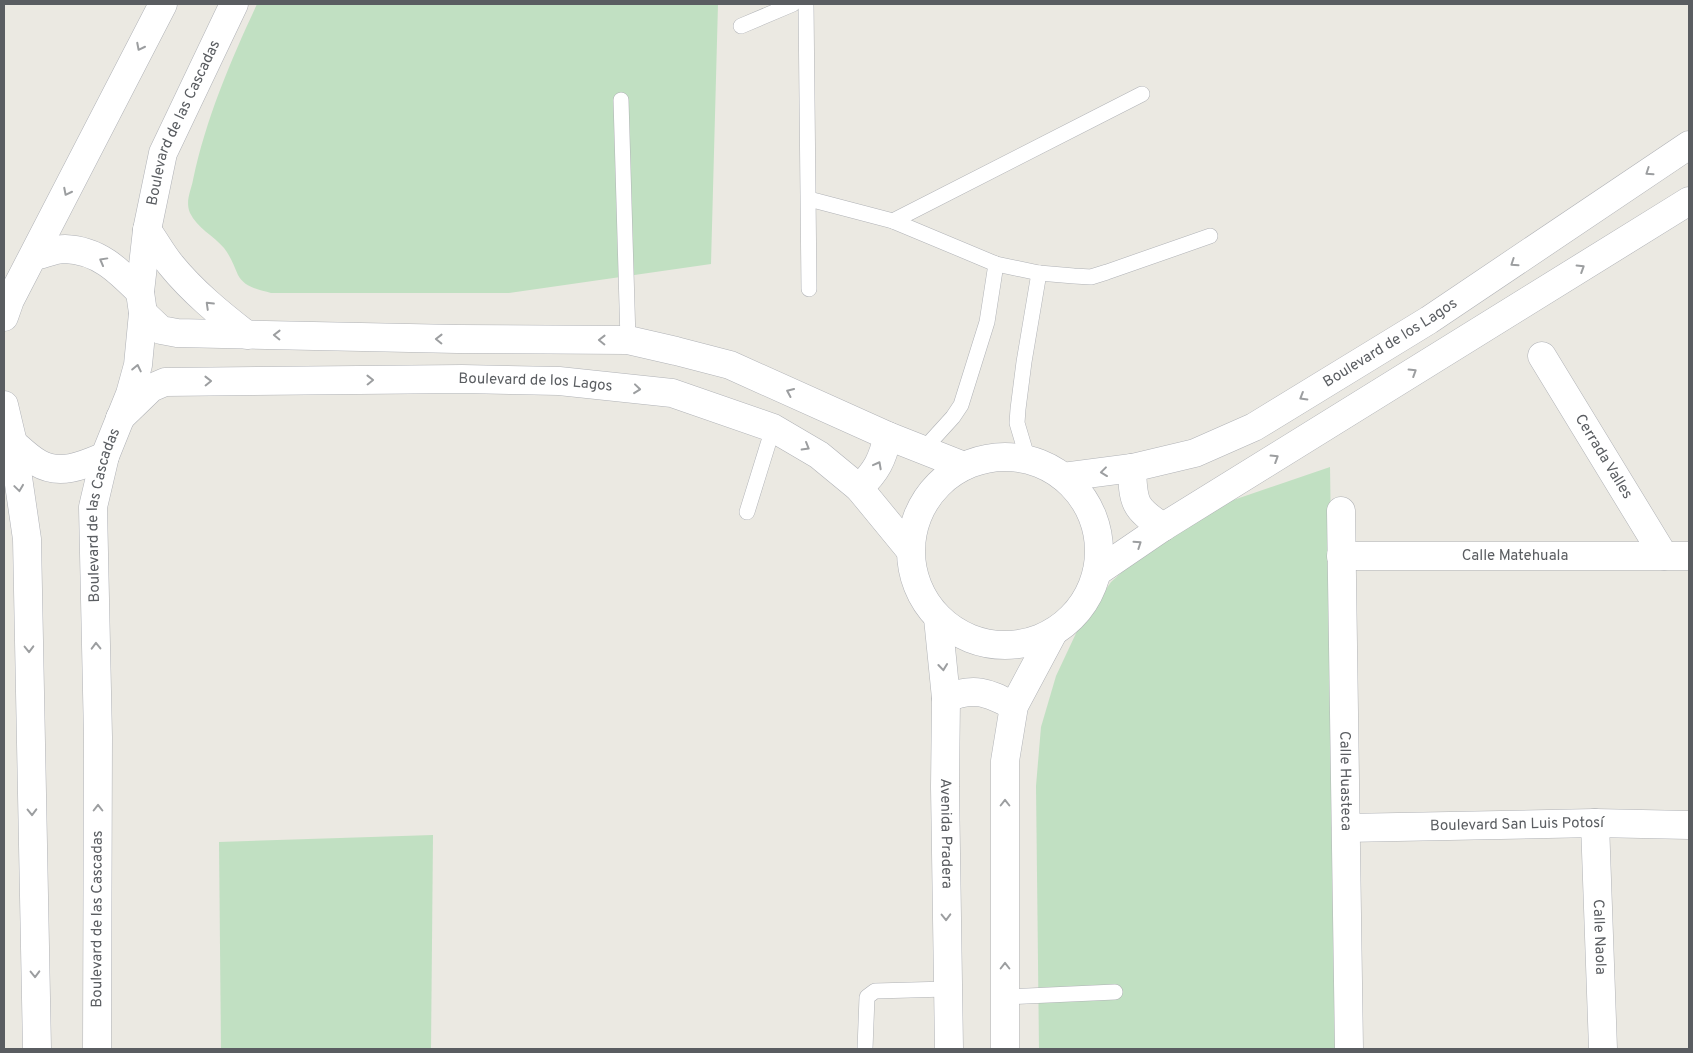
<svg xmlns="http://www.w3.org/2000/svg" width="1693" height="1053" font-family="Overpass,sans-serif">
	<rect width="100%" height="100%" fill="#ebe9e2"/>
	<g fill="#c1e0c2">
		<path d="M 257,4 L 718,4 L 711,264 L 509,293 L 271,293 C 259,290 244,287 238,275 C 234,266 231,257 224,248 C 214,236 197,228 190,213 C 185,201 191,191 193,180 C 206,118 231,60 257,4 Z"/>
		<path d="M 1330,467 L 1339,1049 L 1039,1049 L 1036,786 L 1041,727 L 1056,676 L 1078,629 L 1111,582 L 1152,545 L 1213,507 Z"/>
		<path d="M 433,835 L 431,1049 L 221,1049 L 219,842 Z"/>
	</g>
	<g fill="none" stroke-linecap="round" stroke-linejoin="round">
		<g stroke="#b0b2b6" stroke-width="16">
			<g id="lane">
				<path d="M 806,4 L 809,289"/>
				<path d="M 741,26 L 793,4"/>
				<path d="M 621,100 L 628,340"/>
				<path d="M 809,199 L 893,221 L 996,264 L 1039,273 L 1074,276 L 1091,277 L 1107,272 L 1210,236"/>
				<path d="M 893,221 L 1142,94"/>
				<path d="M 923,450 L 953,417 L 961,405 L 987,322 L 996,264"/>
				<path d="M 1028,460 L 1017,423 L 1018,409 L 1024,362 L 1039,273"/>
				<path d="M 747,512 L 773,428"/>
				<path d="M 1005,997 L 1115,992"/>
				<path d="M 865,1049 L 867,997 L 875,991 L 947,989"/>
			</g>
		</g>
		<g stroke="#b0b2b6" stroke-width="29">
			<g id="street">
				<path d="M 143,313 L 161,330 L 177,333 L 457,339 L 628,340 L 676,351 L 730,365 L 888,436 L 964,466"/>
				<path id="s1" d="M 1542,356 L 1664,556"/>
				<path id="s2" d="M 120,418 L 151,388 L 165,382 L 462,379 L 559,381 L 672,393 L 773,428 L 819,455 L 859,488 L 910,550"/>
				<circle cx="1005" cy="551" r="94"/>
				<path d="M 1132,468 C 1133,503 1134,508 1163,527"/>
				<path id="s3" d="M 1063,477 L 1132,468 L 1195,453 L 1254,427 L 1429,320 L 1689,145"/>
				<path d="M 859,488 C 877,471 882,460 888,436"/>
				<path id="s4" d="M 1341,511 L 1349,1049"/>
				<path id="s5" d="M 1341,556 L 1689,556"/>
				<path d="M 1097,572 L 1163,527 L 1689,201"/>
				<path id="s6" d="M 938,618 L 946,698 L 945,787 L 949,1049"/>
				<path d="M 946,698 C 976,686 988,693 1014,706"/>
				<path id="s7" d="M 1595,823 L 1603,1049"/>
				<path id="s8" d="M 1346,828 L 1595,823 L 1689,825"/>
				<path d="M 1005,1049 L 1005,761 L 1014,706 L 1053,633"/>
			</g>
		</g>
		<g stroke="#afb1b6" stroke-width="29">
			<g id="secondary">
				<path d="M 147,230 C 155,241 162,254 171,265 C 193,292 220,314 247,335"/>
				<path d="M 34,256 C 44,254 55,249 65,249 C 98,250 118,270 140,292"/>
				<path d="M 4,317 L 10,300 L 163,4"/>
				<path d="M 4,405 L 13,443 L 27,539 L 37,1049"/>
				<path d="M 13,443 C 21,450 29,458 38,463 C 60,476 84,465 105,456"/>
				<path id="s9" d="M 97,1049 L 98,737 L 93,507 L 105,456 L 130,394 L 138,365 L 143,313 L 140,292 L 147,230 L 163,153 L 234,4"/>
			</g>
		</g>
		<use href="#lane" stroke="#fff" stroke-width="15"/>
		<use href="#street" stroke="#fff" stroke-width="28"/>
		<use href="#secondary" stroke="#fff" stroke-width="28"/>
	</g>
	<defs><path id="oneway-chevron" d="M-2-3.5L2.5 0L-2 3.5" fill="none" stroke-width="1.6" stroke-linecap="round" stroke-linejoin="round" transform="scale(1.25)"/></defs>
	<g stroke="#9c9ea0">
		<use href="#oneway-chevron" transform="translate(140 47) rotate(117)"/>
		<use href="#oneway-chevron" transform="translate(1649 172) rotate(146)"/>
		<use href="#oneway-chevron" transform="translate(67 192) rotate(117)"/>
		<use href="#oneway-chevron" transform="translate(103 261) rotate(-151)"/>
		<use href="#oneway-chevron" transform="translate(1514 263) rotate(146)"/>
		<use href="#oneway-chevron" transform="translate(1581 268) rotate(-32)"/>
		<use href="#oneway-chevron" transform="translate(209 305) rotate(-136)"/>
		<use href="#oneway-chevron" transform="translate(277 335) rotate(-179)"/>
		<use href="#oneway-chevron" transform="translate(439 339) rotate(-179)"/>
		<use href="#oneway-chevron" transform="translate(602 340) rotate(-179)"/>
		<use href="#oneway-chevron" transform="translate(137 368) rotate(-78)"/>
		<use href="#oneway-chevron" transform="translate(1413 372) rotate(-32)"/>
		<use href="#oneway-chevron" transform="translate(370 380) rotate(-1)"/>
		<use href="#oneway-chevron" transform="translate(208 381) rotate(-1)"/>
		<use href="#oneway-chevron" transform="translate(637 389) rotate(6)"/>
		<use href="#oneway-chevron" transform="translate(790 392) rotate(-156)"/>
		<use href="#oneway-chevron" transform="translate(1303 397) rotate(149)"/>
		<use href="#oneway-chevron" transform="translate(806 447) rotate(30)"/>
		<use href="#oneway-chevron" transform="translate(1275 458) rotate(-32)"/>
		<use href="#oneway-chevron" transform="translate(878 465) rotate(-62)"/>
		<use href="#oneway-chevron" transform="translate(1104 472) rotate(173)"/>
		<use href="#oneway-chevron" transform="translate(19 488) rotate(82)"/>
		<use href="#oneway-chevron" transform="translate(1138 544) rotate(-34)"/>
		<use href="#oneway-chevron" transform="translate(96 646) rotate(-91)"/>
		<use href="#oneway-chevron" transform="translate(29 649) rotate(89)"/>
		<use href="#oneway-chevron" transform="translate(943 667) rotate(84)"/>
		<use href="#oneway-chevron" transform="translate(1005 803) rotate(-90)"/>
		<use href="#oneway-chevron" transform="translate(98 808) rotate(-90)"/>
		<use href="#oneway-chevron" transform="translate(32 812) rotate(89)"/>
		<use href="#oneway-chevron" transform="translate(946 917) rotate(89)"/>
		<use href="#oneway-chevron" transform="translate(1005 966) rotate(-90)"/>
		<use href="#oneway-chevron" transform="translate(35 974) rotate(89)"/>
	</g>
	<g text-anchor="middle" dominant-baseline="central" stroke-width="4" stroke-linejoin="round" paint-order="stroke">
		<g font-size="15" fill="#5a5d61" stroke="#fff">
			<text stroke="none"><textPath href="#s9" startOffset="941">Boulevard de las Cascadas</textPath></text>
			<text stroke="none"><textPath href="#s3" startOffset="359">Boulevard de los Lagos</textPath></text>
			<text stroke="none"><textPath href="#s2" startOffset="429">Boulevard de los Lagos</textPath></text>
			<text stroke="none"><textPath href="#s1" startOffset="118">Cerrada Valles</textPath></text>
			<text stroke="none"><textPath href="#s9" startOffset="535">Boulevard de las Cascadas</textPath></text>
			<text stroke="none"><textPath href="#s5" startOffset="174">Calle Matehuala</textPath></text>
			<text stroke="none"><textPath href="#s4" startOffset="270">Calle Huasteca</textPath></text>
			<text stroke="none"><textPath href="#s8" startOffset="171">Boulevard San Luis Potosí</textPath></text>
			<text stroke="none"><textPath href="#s6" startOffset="216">Avenida Pradera</textPath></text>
			<text stroke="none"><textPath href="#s9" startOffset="130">Boulevard de las Cascadas</textPath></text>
			<text stroke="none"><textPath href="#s7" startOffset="114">Calle Naola</textPath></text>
		</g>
	</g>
	<rect width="1693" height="1053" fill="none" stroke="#5a5d61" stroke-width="10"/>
</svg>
